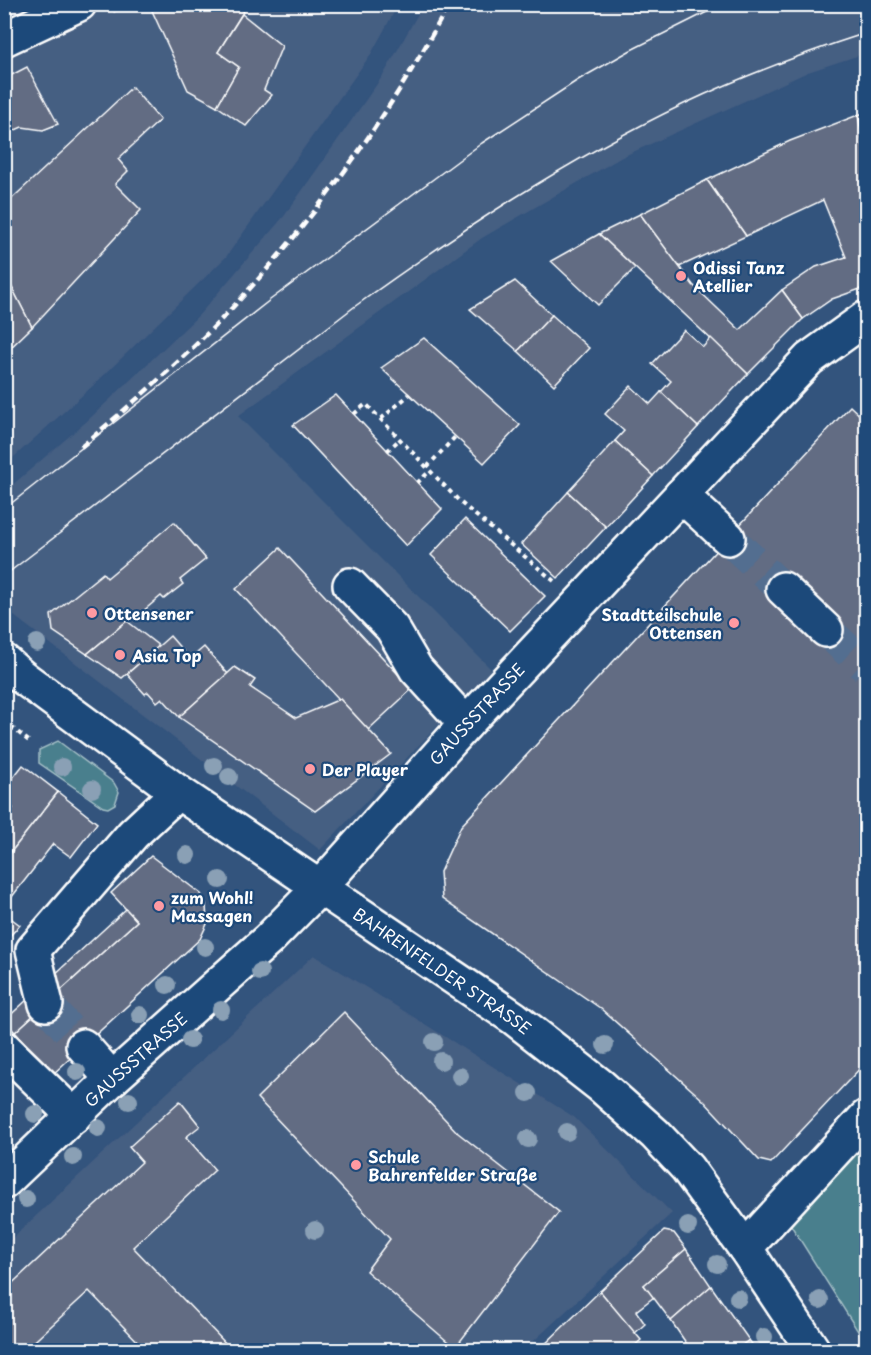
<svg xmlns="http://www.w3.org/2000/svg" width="871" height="1355" font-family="'Playpen Sans',sans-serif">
	<rect width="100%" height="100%" fill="#33547d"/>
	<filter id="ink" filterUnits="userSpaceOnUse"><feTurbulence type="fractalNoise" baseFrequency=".0167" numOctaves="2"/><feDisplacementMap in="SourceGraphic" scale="12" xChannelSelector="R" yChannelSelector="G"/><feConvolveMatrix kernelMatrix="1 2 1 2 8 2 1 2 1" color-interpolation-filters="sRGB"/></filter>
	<g filter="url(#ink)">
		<g fill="#455e82">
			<path d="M 94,5 L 398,5 L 371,54 L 226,257 L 96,383 L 5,465 L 5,48 Z"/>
			<path d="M 423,5 L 866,5 L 866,53 L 808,72 L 622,157 L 482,238 L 238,416 L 491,669 L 320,850 L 5,609 L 4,492 L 87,421 L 199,315 L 285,215 L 384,74 Z"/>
			<path d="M 314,955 L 574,1117 L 672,1213 L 524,1350 L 5,1350 L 5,1245 Z"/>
		</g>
		<g fill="#4a7f8d" stroke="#a4bfc6" stroke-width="1.5">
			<path d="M 58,741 L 114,783 L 119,792 L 115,804 L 108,808 L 103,807 L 39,763 L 39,750 Z"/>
			<path d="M 866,1134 L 866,1344 L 787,1219 Z"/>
		</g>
		<g fill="#626c83" stroke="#fff" stroke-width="1.5">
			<path d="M 149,4 L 248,4 L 218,52 L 239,67 L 217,106 L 188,90 Z"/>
			<path d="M 242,14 L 282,46 L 264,90 L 272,95 L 246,126 L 217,106 L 239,67 L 218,52 Z"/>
			<path d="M 27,67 L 58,124 L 43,130 L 22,127 L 4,135 L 4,79 Z"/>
			<path d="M 132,87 L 160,120 L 118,159 L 128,171 L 115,184 L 141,210 L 32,327 L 4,272 L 4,206 Z"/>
			<path d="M 866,112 L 866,160 L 858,115 Z"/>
			<path d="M 858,115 L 866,160 L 866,287 L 832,299 L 803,319 L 782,290 L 816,267 L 846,257 L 823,200 L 746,236 L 707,180 L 790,141 Z"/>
			<path d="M 707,180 L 746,236 L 679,267 L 640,214 Z"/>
			<path d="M 640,214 L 693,285 L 740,330 L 782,290 L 803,319 L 748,374 L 599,234 Z"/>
			<path d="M 599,234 L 635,268 L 598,305 L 551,261 Z"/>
			<path d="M 4,272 L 32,327 L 4,354 Z"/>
			<path d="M 515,281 L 552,315 L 518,351 L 470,309 Z"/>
			<path d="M 552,315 L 589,348 L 554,385 L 518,351 Z"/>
			<path d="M 684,330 L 703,347 L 711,338 L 748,374 L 698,427 L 661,392 L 671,381 L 652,364 Z"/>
			<path d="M 424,338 L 520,425 L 484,463 L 381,368 Z"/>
			<path d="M 631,386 L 650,404 L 661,392 L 698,427 L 653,476 L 615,441 L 624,431 L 605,414 Z"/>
			<path d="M 336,395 L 442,509 L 406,546 L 293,425 Z"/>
			<path d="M 850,406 L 866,421 L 866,1062 L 771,1163 L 759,1160 L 703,1100 L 600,1008 L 442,899 L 440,872 L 461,826 Z"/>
			<path d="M 615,441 L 653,476 L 606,527 L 568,492 Z"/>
			<path d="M 568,492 L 606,527 L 558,578 L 521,544 Z"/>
			<path d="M 465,519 L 545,596 L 510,631 L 431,555 Z"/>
			<path d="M 174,522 L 206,559 L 180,580 L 183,584 L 164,599 L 161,596 L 135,618 L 133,616 L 87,654 L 53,631 L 51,615 L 103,573 L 107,578 Z"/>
			<path d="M 280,548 L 412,689 L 368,730 L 236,589 Z"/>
			<path d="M 127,621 L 159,646 L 122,678 L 87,654 Z"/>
			<path d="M 170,636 L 190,659 L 204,647 L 228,674 L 179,717 L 162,698 L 157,702 L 148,692 L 145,694 L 127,674 Z"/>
			<path d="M 235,667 L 255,680 L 250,687 L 296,718 L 340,699 L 391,754 L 315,811 L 179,717 Z"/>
			<path d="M 23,765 L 58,792 L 4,861 L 4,819 L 13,808 L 4,801 L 4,789 Z"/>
			<path d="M 58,792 L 97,823 L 71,857 L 53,844 L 4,907 L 4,861 Z"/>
			<path d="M 151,856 L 201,894 L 206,904 L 207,924 L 200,939 L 53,1074 L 15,1032 L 137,921 L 111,893 Z"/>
			<path d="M 126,909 L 137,921 L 15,1032 L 4,1021 Z"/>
			<path d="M 4,913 L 20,925 L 4,942 Z"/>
			<path d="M 344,1012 L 458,1133 L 559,1212 L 455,1348 L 366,1271 L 390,1239 L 257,1098 Z"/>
			<path d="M 180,1101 L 200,1126 L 186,1137 L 215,1170 L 133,1247 L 232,1350 L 146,1350 L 89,1291 L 25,1350 L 4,1350 L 4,1291 L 142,1162 L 129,1147 Z"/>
			<path d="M 664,1231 L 674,1233 L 686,1249 L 644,1285 L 654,1297 L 636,1311 L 645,1324 L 634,1334 L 600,1291 Z"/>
			<path d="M 686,1249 L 711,1286 L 671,1321 L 644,1285 Z"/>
			<path d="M 711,1286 L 749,1340 L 736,1350 L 691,1350 L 671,1321 Z"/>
			<path d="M 600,1291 L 641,1340 L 630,1350 L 539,1350 Z"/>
			<path d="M 749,1340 L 756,1350 L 736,1350 Z"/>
		</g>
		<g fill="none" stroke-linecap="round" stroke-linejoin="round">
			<g stroke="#526e90" stroke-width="33" stroke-dasharray="33 16" stroke-linecap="butt">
				<path d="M 728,538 L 783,589"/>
				<path d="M 826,630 L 866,667"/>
				<path d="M 46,1004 L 83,1046"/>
			</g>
			<g stroke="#fff" stroke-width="38">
				<g id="minor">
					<path d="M 4,39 L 79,4"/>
					<path d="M 681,495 L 728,538"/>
					<path d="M 350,585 L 392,628 L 416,669 L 466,724"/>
					<path d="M 783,589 L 826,630"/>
					<path id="s1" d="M 4,661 L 21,676 L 178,792 L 514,1018 L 601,1086 L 655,1134 L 687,1168 L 745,1248 L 813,1350"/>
					<path d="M 46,1004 L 33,950 L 133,834 L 178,792"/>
					<path d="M 83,1046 L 112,1079"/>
					<path d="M 4,1048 L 74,1116"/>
					<path id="s2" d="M 4,1182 L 112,1079 L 268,940 L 321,886 L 466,724 L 809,359 L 866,318"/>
					<path d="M 745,1248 L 866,1117"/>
				</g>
			</g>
			<g stroke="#fff" stroke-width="4" stroke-dasharray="4.5 4.5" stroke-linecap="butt">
				<path d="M 113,11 L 126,4"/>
				<path d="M 354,414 L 366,404 L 461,503 L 554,581"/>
				<path d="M 381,419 L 410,394"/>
				<path d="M 387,451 L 400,439"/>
				<path d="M 427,467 L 455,437"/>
				<path d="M 417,483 L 430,471"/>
				<path d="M 4,721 L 30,742"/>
			</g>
			<use href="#minor" stroke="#1f4a7a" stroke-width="33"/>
			<g stroke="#fff" stroke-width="1.5">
				<path d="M 4,509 L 270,300 L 482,143 L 578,80 L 631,50 L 723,4"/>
				<path d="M 4,576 L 354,307 C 459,231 567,160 684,104 C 743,76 804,53 866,33"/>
			</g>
			<path stroke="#fff" stroke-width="4.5" stroke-dasharray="9 4.5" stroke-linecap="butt" d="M 81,447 C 133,403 185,358 232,308 C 317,217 390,114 449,4"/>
		</g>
		<g fill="#8aa0b5">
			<circle cx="37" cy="643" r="9"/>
			<circle cx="214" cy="766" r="9"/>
			<circle cx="62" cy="767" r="9"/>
			<circle cx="229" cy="777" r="9"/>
			<circle cx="92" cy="789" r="9"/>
			<circle cx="187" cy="855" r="9"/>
			<circle cx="220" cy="880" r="9"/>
			<circle cx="205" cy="947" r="9"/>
			<circle cx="260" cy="972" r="9"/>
			<circle cx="167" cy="985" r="9"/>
			<circle cx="221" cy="1010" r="9"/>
			<circle cx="140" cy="1015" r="9"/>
			<circle cx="190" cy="1040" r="9"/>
			<circle cx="434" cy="1042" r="9"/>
			<circle cx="605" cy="1045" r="9"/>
			<circle cx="441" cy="1061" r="9"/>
			<circle cx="77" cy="1072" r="9"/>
			<circle cx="460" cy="1076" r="9"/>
			<circle cx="528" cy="1093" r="9"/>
			<circle cx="129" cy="1101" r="9"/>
			<circle cx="35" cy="1114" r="9"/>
			<circle cx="98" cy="1128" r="9"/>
			<circle cx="567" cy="1132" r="9"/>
			<circle cx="528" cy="1139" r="9"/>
			<circle cx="73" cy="1157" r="9"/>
			<circle cx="26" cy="1199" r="9"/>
			<circle cx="688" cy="1226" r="9"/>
			<circle cx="315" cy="1230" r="9"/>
			<circle cx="717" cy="1264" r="9"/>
			<circle cx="738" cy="1298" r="9"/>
			<circle cx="820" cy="1300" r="9"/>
			<circle cx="764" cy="1337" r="9"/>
		</g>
	</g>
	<g fill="#ff9aa2" stroke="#1f4a7a" stroke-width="2">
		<circle cx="681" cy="276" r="6"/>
		<circle cx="92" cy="613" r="6"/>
		<circle cx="734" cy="623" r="6"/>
		<circle cx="120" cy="655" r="6"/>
		<circle cx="310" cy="769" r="6"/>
		<circle cx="159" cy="906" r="6"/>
		<circle cx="356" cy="1165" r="6"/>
	</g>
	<g text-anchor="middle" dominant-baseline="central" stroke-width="4.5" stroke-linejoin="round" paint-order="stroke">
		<g font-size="16" font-weight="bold" fill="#fff" stroke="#1f4a7a" text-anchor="start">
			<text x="693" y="267">Odissi Tanz<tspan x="693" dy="18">Atellier</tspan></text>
			<text x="104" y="613">Ottensener</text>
			<text x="722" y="614" text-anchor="end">Stadtteilschule<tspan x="722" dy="18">Ottensen</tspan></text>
			<text x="132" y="655">Asia Top</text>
			<text x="322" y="769">Der Player</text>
			<text x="171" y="897">zum Wohl!<tspan x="171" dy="18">Massagen</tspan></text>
			<text x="368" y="1156">Schule<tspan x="368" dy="18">Bahrenfelder Straße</tspan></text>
		</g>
		<g font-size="16" fill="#fff" stroke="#1f4a7a">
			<text stroke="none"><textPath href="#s2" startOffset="666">GAUSSSTRASSE</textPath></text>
			<text stroke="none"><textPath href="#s1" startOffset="537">BAHRENFELDER STRASSE</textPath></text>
			<text stroke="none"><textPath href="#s2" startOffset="180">GAUSSSTRASSE</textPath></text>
		</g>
	</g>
	<rect width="871" height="1355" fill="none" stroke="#1f4a7a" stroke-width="24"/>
	<rect x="12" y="12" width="847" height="1331" fill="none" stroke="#fff" stroke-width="2" filter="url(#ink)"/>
</svg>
